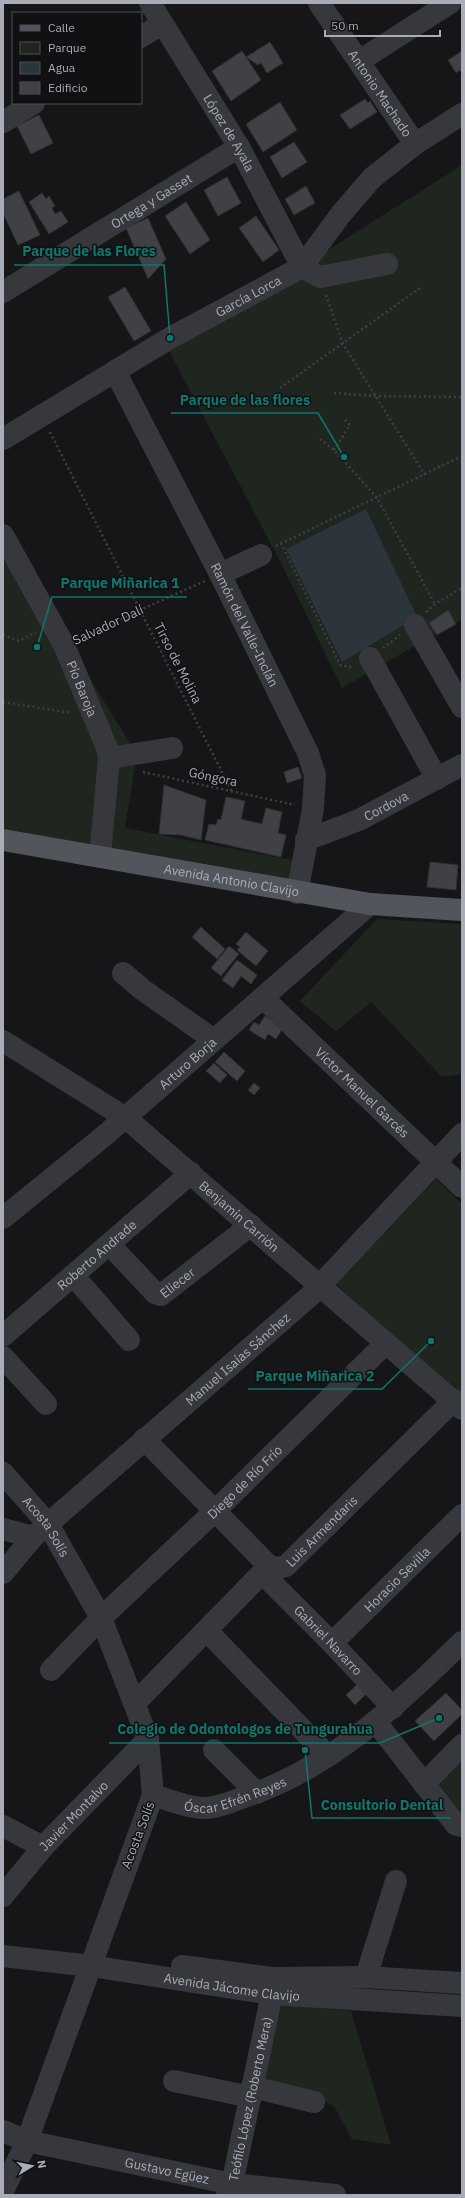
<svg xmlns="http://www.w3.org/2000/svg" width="465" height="2198" font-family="'IBM Plex Sans',sans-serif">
	<rect width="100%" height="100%" fill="#161618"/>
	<g fill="#1e261f">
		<path d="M 462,165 L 462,619 L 342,688 L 281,563 L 169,351 Z"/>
		<path d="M 3,539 L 137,754 L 125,828 L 297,861 L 293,887 L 3,836 Z"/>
		<path d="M 377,919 L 462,924 L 462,1074 L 442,1077 L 371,1002 L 336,1031 L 300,1001 Z"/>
		<path d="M 436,1179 L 462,1204 L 462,1399 L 336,1284 Z"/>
		<path d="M 462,1752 L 462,1819 L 430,1785 Z"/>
		<path d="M 275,2003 L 351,2011 L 391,2145 L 352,2139 L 334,2106 L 317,2099 L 263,2084 Z"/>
	</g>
	<path fill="#2c353c" d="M 366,509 L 417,617 L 342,662 L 286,549 Z"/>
	<g fill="#404145" stroke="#303034">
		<path d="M 270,42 L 283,63 L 267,73 L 261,63 L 258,65 L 246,57 Z"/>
		<path d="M 242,51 L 261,80 L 231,101 L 212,71 Z"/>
		<path d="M 462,51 L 462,73 L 460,70 L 456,73 L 448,60 Z"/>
		<path d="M 365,99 L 368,103 L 370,101 L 377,112 L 350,129 L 340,115 Z"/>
		<path d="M 280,102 L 297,130 L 263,152 L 246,124 Z"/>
		<path d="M 39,115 L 53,143 L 31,154 L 17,126 Z"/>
		<path d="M 294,142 L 307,162 L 282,178 L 270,157 Z"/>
		<path d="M 227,177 L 241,203 L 218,216 L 204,190 Z"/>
		<path d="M 306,186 L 315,203 L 294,215 L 285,199 Z"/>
		<path d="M 19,191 L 40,235 L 18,245 L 3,213 L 3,199 Z"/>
		<path d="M 42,193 L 46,199 L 49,196 L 55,206 L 52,208 L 55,214 L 61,211 L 68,222 L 49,234 L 29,202 Z"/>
		<path d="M 186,202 L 210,240 L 190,254 L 165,216 Z"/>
		<path d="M 256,216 L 279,250 L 263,262 L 239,228 Z"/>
		<path d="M 148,218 L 166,259 L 148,279 L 126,228 Z"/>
		<path d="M 125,287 L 151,331 L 134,341 L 108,297 Z"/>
		<path d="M 448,610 L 456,624 L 437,635 L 429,623 Z"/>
		<path d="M 298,767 L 302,778 L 287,783 L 284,772 Z"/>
		<path d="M 164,785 L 206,800 L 201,840 L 181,835 L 159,834 Z"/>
		<path d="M 226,797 L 245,801 L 241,819 L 262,824 L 266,808 L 282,812 L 278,833 L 286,835 L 281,857 L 205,840 L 209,824 L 216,825 L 218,819 L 221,820 Z"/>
		<path d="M 430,862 L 458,865 L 456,890 L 427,887 Z"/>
		<path d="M 201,927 L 225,949 L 217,959 L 192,937 Z"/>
		<path d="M 246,932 L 268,951 L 256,966 L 237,950 L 240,947 L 236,944 Z"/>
		<path d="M 229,946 L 239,954 L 221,976 L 211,968 Z"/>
		<path d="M 237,960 L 257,975 L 251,984 L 241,976 L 233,988 L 222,980 Z"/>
		<path d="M 265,1016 L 283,1028 L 276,1039 L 268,1034 L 265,1040 L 249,1030 L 254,1022 L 259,1025 Z"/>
		<path d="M 224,1052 L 245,1071 L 237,1081 L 215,1062 Z"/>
		<path d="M 214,1063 L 227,1075 L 220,1083 L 206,1071 Z"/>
		<path d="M 254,1083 L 260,1088 L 254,1095 L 248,1090 Z"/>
		<path d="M 361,1681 L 370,1690 L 355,1705 L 346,1695 Z"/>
		<path d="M 446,1693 L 462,1710 L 462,1714 L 434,1741 L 415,1721 Z"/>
	</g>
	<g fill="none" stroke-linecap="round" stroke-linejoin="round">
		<g stroke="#3d3f44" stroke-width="2.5" stroke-dasharray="2 3" stroke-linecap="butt">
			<path d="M 326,295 L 343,344 L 425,475"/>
			<path d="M 280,388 L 420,288"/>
			<path d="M 334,393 L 374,396 L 462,397"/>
			<path d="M 50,432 L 232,792"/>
			<path d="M 320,439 L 334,450 L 377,498 L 435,604"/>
			<path d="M 334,450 L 350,425 L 343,418"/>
			<path d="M 281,543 L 340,665 L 350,667 L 353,666"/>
			<path d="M 276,546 L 462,456"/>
			<path d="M 426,612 L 435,604 L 462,588"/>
			<path d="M 3,635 L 19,641 L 36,632"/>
			<path d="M 81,640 L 140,610 L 205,581"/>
			<path d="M 383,648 L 400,635"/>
			<path d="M 3,702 L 72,713"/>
			<path d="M 143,772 L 295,805"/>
		</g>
		<g stroke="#37383d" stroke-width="22">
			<path id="s1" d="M 150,3 L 239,147 L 302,267 L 320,277 L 387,264"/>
			<path id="s2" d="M 319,3 L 415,144"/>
			<path d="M 141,37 L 162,24"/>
			<path d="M 359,61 L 450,3"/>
			<path d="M 3,122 L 34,103"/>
			<path id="s3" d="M 3,292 L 239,147"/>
			<path id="s4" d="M 115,371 L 220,574 L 308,753 L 315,775 L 313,809 L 297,893"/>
			<path id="s5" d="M 3,439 L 170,338 L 302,267 L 341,214 L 372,178 L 415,144 L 462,114"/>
			<path id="s6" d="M 3,535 L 64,645 L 107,748 L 109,758 L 100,856"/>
			<path d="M 220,574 L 261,555"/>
			<path d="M 415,625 L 462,707"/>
			<path d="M 370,658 L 437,779"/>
			<path d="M 109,758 L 172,748"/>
			<path id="s7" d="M 306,840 L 359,820 L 462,765"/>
			<path d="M 123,973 L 143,990 L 214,1040"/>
			<path id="s8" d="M 263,998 L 462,1187"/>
			<path id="s9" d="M 3,1041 L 126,1118 L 462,1409"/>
			<path id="s10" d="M 3,1218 L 104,1136 L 370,904"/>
			<path id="s11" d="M 109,1244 L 155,1293 L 161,1295 L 251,1225"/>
			<path d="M 73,1275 L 129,1340"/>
			<path id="s12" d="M 3,1336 L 191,1173"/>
			<path d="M 3,1357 L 46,1404"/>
			<path d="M 144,1439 L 269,1566"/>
			<path id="s13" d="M 3,1473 L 48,1524 L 101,1618 L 148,1739 L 153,1795 L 27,2141 L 3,2191"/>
			<path d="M 3,1529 L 33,1537"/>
			<path id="s14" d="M 3,1573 L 33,1537 L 311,1295 L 462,1134"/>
			<path id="s15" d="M 263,1574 L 332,1643 L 393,1708"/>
			<path d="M 207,1631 L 328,1756"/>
			<path id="s16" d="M 332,1643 L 462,1515"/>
			<path id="s17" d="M 51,1670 L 101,1618 L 215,1511 L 386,1343"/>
			<path id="s18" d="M 135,1703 L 269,1566 L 278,1568 L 286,1566 L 454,1400"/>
			<path d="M 376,1722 L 456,1825 L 462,1826"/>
			<path d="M 214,1750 L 257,1793"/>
			<path d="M 424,1784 L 462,1745"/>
			<path id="s19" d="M 153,1795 C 169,1800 186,1807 203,1808 C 218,1808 233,1801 247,1796 C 333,1767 398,1704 462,1642"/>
			<path d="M 3,1826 L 43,1847"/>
			<path id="s20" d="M 3,1896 L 43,1847 L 148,1739"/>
			<path id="s21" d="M 3,1956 L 91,1966 L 272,1994 L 462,2006"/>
			<path d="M 182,1966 L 272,1978 L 366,1977 L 462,1983"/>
			<path d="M 366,1977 L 396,1881"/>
			<path d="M 174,2081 L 251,2097"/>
			<path d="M 252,2087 L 314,2102"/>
			<path id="s22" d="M 3,2131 L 27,2141 L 232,2184 L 335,2195"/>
			<path id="s23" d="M 227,2195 L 232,2184 L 272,1994 L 272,1979"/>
		</g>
		<path stroke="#53555c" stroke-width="22" id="s24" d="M 3,840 L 370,904 L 462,910"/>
	</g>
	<g text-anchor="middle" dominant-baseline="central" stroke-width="3" stroke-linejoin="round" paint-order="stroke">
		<g font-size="13" fill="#a8adb8" stroke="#111113">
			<text stroke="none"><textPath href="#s2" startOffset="109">Antonio Machado</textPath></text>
			<text stroke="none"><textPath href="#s1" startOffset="152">López de Ayala</textPath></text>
			<text stroke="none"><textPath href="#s3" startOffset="174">Ortega y Gasset</textPath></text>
			<text stroke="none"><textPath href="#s5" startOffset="284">García Lorca</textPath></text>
			<text transform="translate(108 625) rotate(-25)">Salvador Dalí</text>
			<text stroke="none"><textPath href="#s4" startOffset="285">Ramón del Valle-Inclán</textPath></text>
			<text transform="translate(178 663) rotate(63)">Tirso de Molina</text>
			<text stroke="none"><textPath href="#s6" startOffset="173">Pío Baroja</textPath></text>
			<text transform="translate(213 777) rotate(12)">Góngora</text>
			<text stroke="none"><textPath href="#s7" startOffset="87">Cordova</textPath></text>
			<text stroke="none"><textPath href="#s24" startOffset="232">Avenida Antonio Clavijo</textPath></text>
			<text stroke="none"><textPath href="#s10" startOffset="241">Arturo Borja</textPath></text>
			<text stroke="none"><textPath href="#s8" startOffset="137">Víctor Manuel Garcés</textPath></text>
			<text stroke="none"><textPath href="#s9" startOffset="295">Benjamín Carrión</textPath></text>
			<text stroke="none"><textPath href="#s12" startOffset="124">Roberto Andrade</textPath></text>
			<text stroke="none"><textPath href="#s11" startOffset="94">Eliecer</textPath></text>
			<text stroke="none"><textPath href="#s14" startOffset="318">Manuel Isaías Sánchez</textPath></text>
			<text stroke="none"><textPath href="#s17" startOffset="270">Diego de Río Frío</textPath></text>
			<text stroke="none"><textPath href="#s13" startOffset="69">Acosta Solís</textPath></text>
			<text stroke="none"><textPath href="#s18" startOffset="259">Luis Armendaris</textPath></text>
			<text stroke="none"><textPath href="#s16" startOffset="91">Horacio Sevilla</textPath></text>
			<text stroke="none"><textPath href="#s15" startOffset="93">Gabriel Navarro</textPath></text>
			<text stroke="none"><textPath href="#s19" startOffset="86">Óscar Efrén Reyes</textPath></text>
			<text stroke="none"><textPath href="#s20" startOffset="107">Javier Montalvo</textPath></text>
			<text transform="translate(138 1835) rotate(-69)">Acosta Solís</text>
			<text stroke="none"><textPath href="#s21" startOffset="231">Avenida Jácome Clavijo</textPath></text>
			<text stroke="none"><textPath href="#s23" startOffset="99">Teófilo López (Roberto Mera)</textPath></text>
			<text stroke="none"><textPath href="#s22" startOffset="169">Gustavo Egüez</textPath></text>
		</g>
	</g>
	<path fill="none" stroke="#0f766e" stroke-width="1.5" d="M170 338L164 265H14M344 457L318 413H171M37 647L52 597H187M431 1341L382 1389H248M439 1718L380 1743H109M305 1750L312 1818H451"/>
	<g fill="#0f766e" stroke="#111113" stroke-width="1.5">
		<circle cx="170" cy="338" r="4"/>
		<circle cx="344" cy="457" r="4"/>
		<circle cx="37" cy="647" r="4"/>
		<circle cx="431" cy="1341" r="4"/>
		<circle cx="439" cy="1718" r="4"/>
		<circle cx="305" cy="1750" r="4"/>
	</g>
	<g font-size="14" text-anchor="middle" font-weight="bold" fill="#0f766e" stroke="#111113" stroke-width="3" stroke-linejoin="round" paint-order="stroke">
		<text x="89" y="256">Parque de las Flores</text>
		<text x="245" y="405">Parque de las flores</text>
		<text x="120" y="588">Parque Miñarica 1</text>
		<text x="315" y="1381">Parque Miñarica 2</text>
		<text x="245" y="1734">Colegio de Odontologos de Tungurahua</text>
		<text x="382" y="1810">Consultorio Dental</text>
	</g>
	<rect width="465" height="2198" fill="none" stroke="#a8adb8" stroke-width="8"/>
	<rect x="12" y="12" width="130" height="92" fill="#111113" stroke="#4d4f55"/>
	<rect x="20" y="25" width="20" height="6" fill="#53555c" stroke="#4d4f55"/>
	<text x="48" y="32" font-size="12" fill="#a8adb8">Calle</text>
	<rect x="20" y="42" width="20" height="12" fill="#1e261f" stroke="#4d4f55"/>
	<text x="48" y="52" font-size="12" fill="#a8adb8">Parque</text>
	<rect x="20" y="62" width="20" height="12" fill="#2c353c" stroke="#4d4f55"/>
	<text x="48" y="72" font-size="12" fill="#a8adb8">Agua</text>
	<rect x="20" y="82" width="20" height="12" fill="#404145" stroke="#4d4f55"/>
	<text x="48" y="92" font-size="12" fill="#a8adb8">Edificio</text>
	<g transform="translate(32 2166) rotate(80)" stroke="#111113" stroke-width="3" paint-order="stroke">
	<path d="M0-3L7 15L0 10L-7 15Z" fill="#a8adb8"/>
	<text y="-6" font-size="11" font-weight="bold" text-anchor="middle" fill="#a8adb8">N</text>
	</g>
	<path d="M325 30v6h115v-6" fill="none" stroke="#a8adb8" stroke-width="2"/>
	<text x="331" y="30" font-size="12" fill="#a8adb8" stroke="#111113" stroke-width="3" paint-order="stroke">50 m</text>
</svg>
